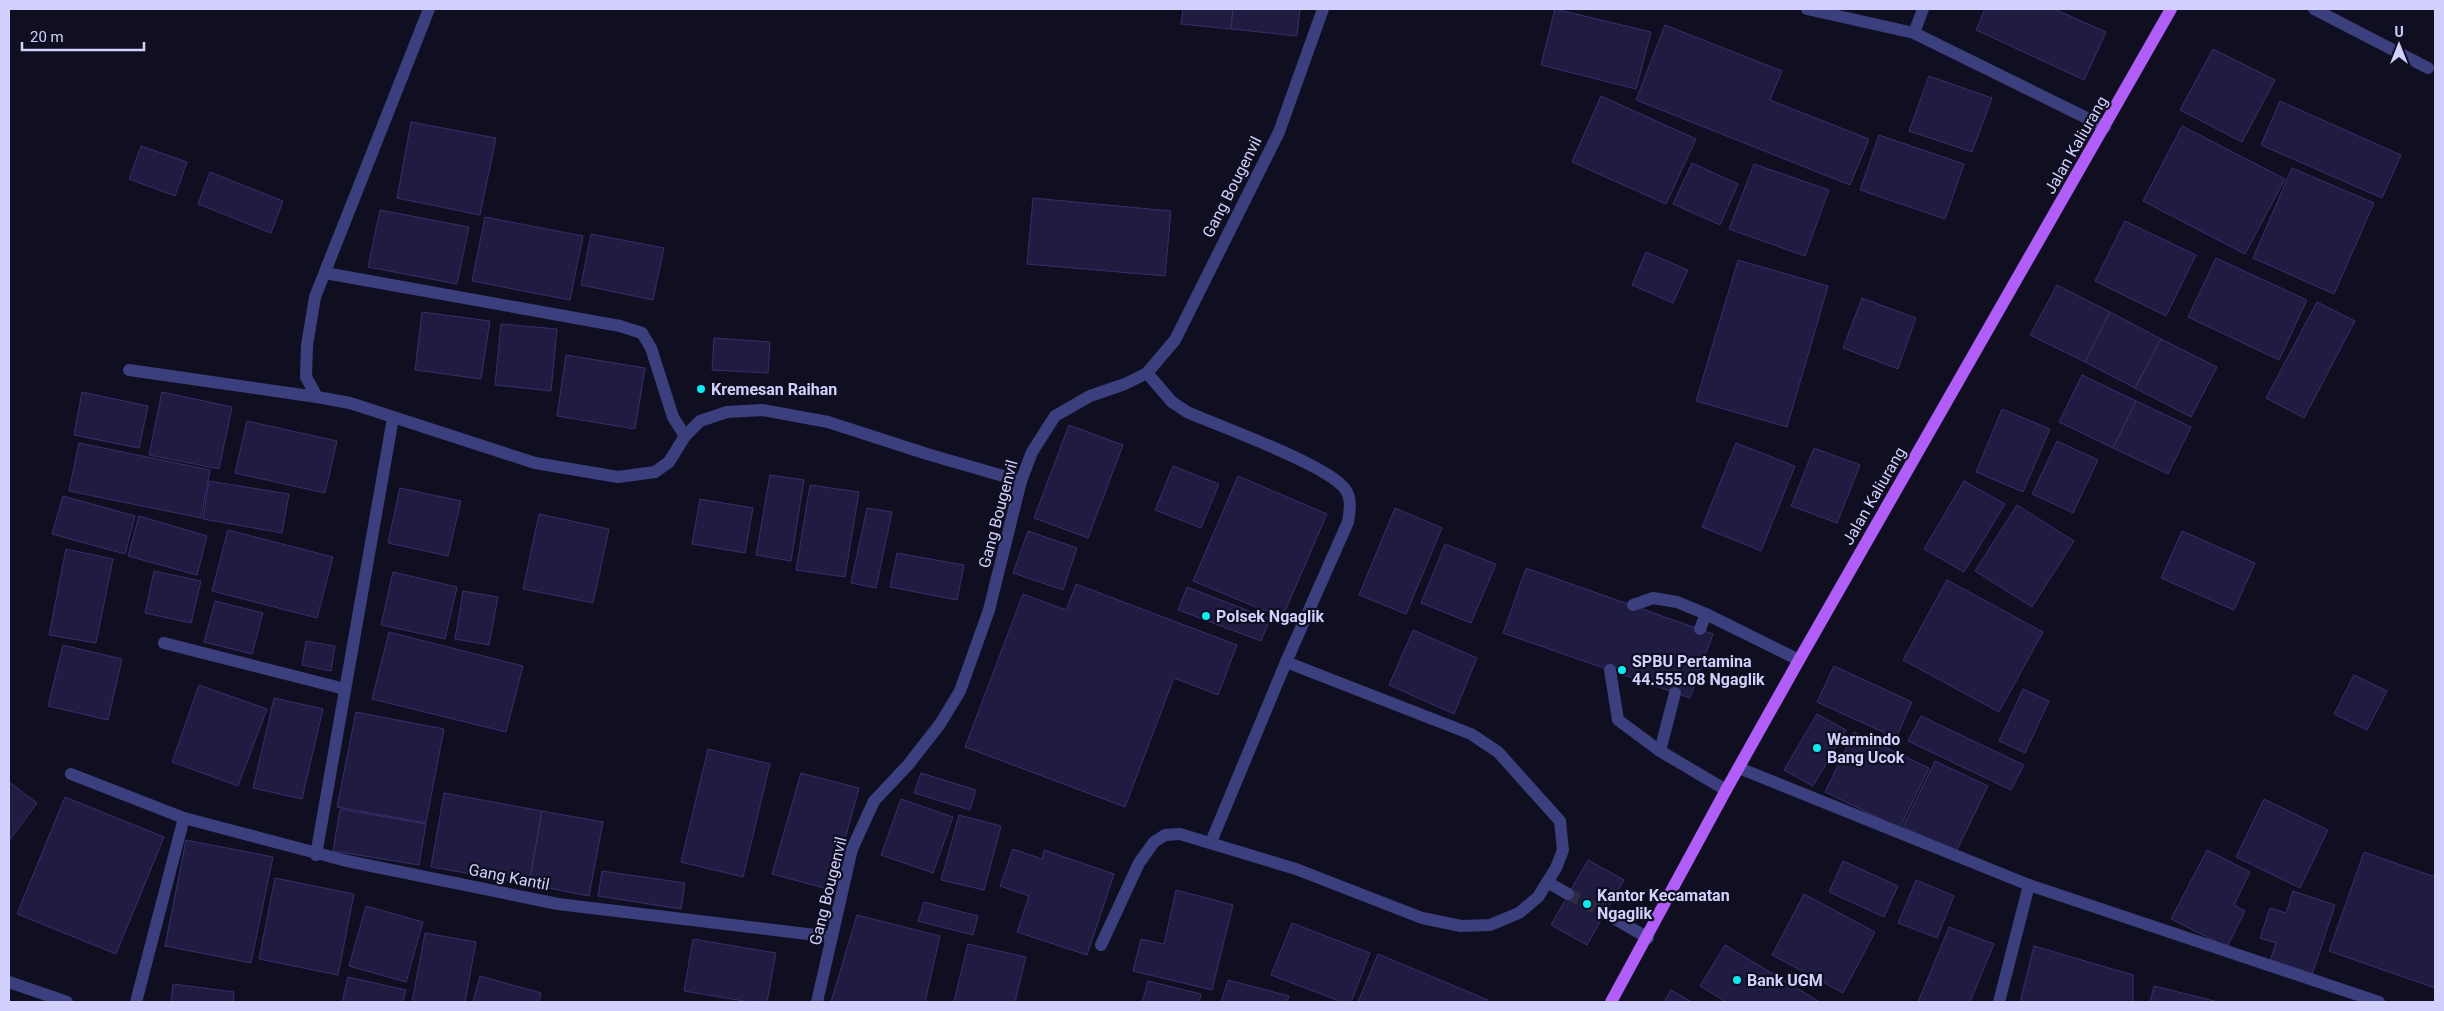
<svg xmlns="http://www.w3.org/2000/svg" width="2444" height="1011" font-family="Roboto,sans-serif">
	<rect width="100%" height="100%" fill="#100f21"/>
	<g fill="#201c41" stroke="#362f6c">
		<path d="M 1183,9 L 1233,9 L 1231,29 L 1181,24 Z"/>
		<path d="M 1233,9 L 1300,9 L 1297,36 L 1231,29 Z"/>
		<path d="M 1555,9 L 1651,32 L 1636,89 L 1541,65 Z"/>
		<path d="M 1985,9 L 2054,9 L 2106,32 L 2084,80 L 1976,30 Z"/>
		<path d="M 1665,25 L 1782,71 L 1770,100 L 1869,139 L 1850,185 L 1636,100 Z"/>
		<path d="M 2213,49 L 2275,80 L 2242,142 L 2180,110 Z"/>
		<path d="M 1929,76 L 1992,98 L 1972,152 L 1909,131 Z"/>
		<path d="M 1601,96 L 1696,139 L 1666,204 L 1572,162 Z"/>
		<path d="M 2280,101 L 2401,155 L 2382,198 L 2261,145 Z"/>
		<path d="M 411,122 L 496,138 L 480,215 L 397,198 Z"/>
		<path d="M 2182,126 L 2285,179 L 2245,254 L 2143,201 Z"/>
		<path d="M 1879,135 L 1964,164 L 1945,219 L 1860,190 Z"/>
		<path d="M 141,146 L 187,162 L 175,196 L 129,179 Z"/>
		<path d="M 1692,163 L 1738,184 L 1720,225 L 1673,204 Z"/>
		<path d="M 1754,164 L 1829,190 L 1805,256 L 1729,229 Z"/>
		<path d="M 2292,168 L 2374,203 L 2334,294 L 2253,258 Z"/>
		<path d="M 210,172 L 283,201 L 271,233 L 198,204 Z"/>
		<path d="M 1033,198 L 1171,211 L 1165,276 L 1027,264 Z"/>
		<path d="M 380,210 L 469,227 L 457,284 L 368,267 Z"/>
		<path d="M 485,217 L 583,236 L 570,300 L 472,281 Z"/>
		<path d="M 2125,221 L 2196,255 L 2166,316 L 2095,281 Z"/>
		<path d="M 591,234 L 664,248 L 653,300 L 581,285 Z"/>
		<path d="M 1646,252 L 1688,270 L 1673,303 L 1632,285 Z"/>
		<path d="M 2216,258 L 2307,300 L 2279,360 L 2188,317 Z"/>
		<path d="M 1738,260 L 1828,286 L 1787,427 L 1696,401 Z"/>
		<path d="M 2057,285 L 2110,312 L 2085,362 L 2030,335 Z"/>
		<path d="M 1862,298 L 1916,318 L 1898,369 L 1843,348 Z"/>
		<path d="M 2317,302 L 2355,321 L 2304,418 L 2266,398 Z"/>
		<path d="M 422,312 L 490,321 L 481,379 L 415,370 Z"/>
		<path d="M 2110,312 L 2161,339 L 2135,388 L 2085,362 Z"/>
		<path d="M 501,324 L 557,329 L 551,391 L 495,385 Z"/>
		<path d="M 714,338 L 770,342 L 768,373 L 712,370 Z"/>
		<path d="M 2161,339 L 2217,367 L 2191,417 L 2135,388 Z"/>
		<path d="M 566,355 L 645,368 L 635,429 L 557,416 Z"/>
		<path d="M 2082,375 L 2136,401 L 2113,448 L 2059,422 Z"/>
		<path d="M 82,392 L 148,406 L 139,448 L 74,435 Z"/>
		<path d="M 162,392 L 232,407 L 219,469 L 149,455 Z"/>
		<path d="M 2136,401 L 2191,427 L 2168,474 L 2113,448 Z"/>
		<path d="M 2002,409 L 2050,429 L 2023,492 L 1976,472 Z"/>
		<path d="M 247,421 L 337,441 L 325,493 L 235,473 Z"/>
		<path d="M 1069,425 L 1123,445 L 1088,538 L 1034,518 Z"/>
		<path d="M 2057,441 L 2098,460 L 2073,513 L 2032,494 Z"/>
		<path d="M 79,443 L 210,470 L 201,518 L 69,491 Z"/>
		<path d="M 1736,443 L 1795,466 L 1761,551 L 1702,527 Z"/>
		<path d="M 1814,448 L 1860,465 L 1837,523 L 1791,506 Z"/>
		<path d="M 1173,466 L 1219,484 L 1201,528 L 1155,510 Z"/>
		<path d="M 770,475 L 804,480 L 791,561 L 756,555 Z"/>
		<path d="M 1238,476 L 1327,514 L 1282,618 L 1193,581 Z"/>
		<path d="M 209,481 L 289,494 L 282,533 L 203,519 Z"/>
		<path d="M 1964,481 L 2005,504 L 1964,572 L 1924,549 Z"/>
		<path d="M 810,485 L 859,492 L 845,577 L 796,570 Z"/>
		<path d="M 400,488 L 461,501 L 448,556 L 388,543 Z"/>
		<path d="M 63,496 L 135,516 L 125,554 L 52,534 Z"/>
		<path d="M 700,499 L 753,508 L 745,553 L 692,544 Z"/>
		<path d="M 2017,505 L 2074,541 L 2032,607 L 1975,571 Z"/>
		<path d="M 867,508 L 892,512 L 876,588 L 851,583 Z"/>
		<path d="M 1395,508 L 1442,528 L 1406,614 L 1359,595 Z"/>
		<path d="M 539,514 L 609,529 L 593,603 L 523,589 Z"/>
		<path d="M 139,516 L 207,536 L 197,575 L 128,556 Z"/>
		<path d="M 228,530 L 333,557 L 317,618 L 212,591 Z"/>
		<path d="M 1028,531 L 1077,548 L 1063,590 L 1013,573 Z"/>
		<path d="M 2182,531 L 2255,563 L 2234,610 L 2161,578 Z"/>
		<path d="M 1445,544 L 1496,564 L 1471,623 L 1421,603 Z"/>
		<path d="M 66,549 L 113,559 L 96,643 L 49,635 Z"/>
		<path d="M 897,553 L 964,565 L 957,600 L 890,587 Z"/>
		<path d="M 1526,568 L 1713,634 L 1690,698 L 1503,633 Z"/>
		<path d="M 154,571 L 201,581 L 191,623 L 145,613 Z"/>
		<path d="M 393,572 L 457,587 L 445,639 L 381,625 Z"/>
		<path d="M 1947,580 L 2043,632 L 1999,712 L 1903,660 Z"/>
		<path d="M 1076,584 L 1237,645 L 1218,695 L 1174,678 L 1125,807 L 965,747 L 1023,594 L 1066,610 Z"/>
		<path d="M 1187,587 L 1270,619 L 1261,641 L 1178,610 Z"/>
		<path d="M 463,591 L 498,597 L 489,645 L 455,639 Z"/>
		<path d="M 215,601 L 263,613 L 252,654 L 204,642 Z"/>
		<path d="M 1413,630 L 1477,658 L 1454,714 L 1389,685 Z"/>
		<path d="M 389,632 L 523,666 L 506,732 L 372,699 Z"/>
		<path d="M 306,641 L 335,646 L 331,671 L 302,665 Z"/>
		<path d="M 63,645 L 122,659 L 108,720 L 48,706 Z"/>
		<path d="M 1834,666 L 1912,702 L 1896,738 L 1817,702 Z"/>
		<path d="M 2354,675 L 2387,691 L 2367,730 L 2334,714 Z"/>
		<path d="M 199,685 L 267,709 L 238,786 L 172,762 Z"/>
		<path d="M 2023,689 L 2049,701 L 2025,753 L 1999,741 Z"/>
		<path d="M 274,698 L 323,709 L 302,799 L 253,788 Z"/>
		<path d="M 356,712 L 444,729 L 426,823 L 337,807 Z"/>
		<path d="M 1817,714 L 1846,730 L 1813,786 L 1784,770 Z"/>
		<path d="M 1921,716 L 2024,765 L 2011,790 L 1908,741 Z"/>
		<path d="M 1854,732 L 1929,768 L 1900,828 L 1825,792 Z"/>
		<path d="M 708,749 L 770,764 L 743,877 L 681,862 Z"/>
		<path d="M 1935,761 L 1988,786 L 1956,852 L 1903,827 Z"/>
		<path d="M 801,773 L 859,788 L 831,890 L 772,874 Z"/>
		<path d="M 921,773 L 976,790 L 970,810 L 914,793 Z"/>
		<path d="M 9,782 L 37,803 L 9,841 Z"/>
		<path d="M 444,793 L 542,811 L 529,884 L 431,867 Z"/>
		<path d="M 65,797 L 164,837 L 116,954 L 17,914 Z"/>
		<path d="M 901,799 L 953,817 L 933,873 L 881,855 Z"/>
		<path d="M 2264,799 L 2328,830 L 2300,888 L 2236,857 Z"/>
		<path d="M 340,809 L 426,824 L 419,865 L 333,851 Z"/>
		<path d="M 542,811 L 603,822 L 589,896 L 529,884 Z"/>
		<path d="M 959,815 L 1001,826 L 984,890 L 941,880 Z"/>
		<path d="M 186,840 L 273,857 L 251,963 L 165,946 Z"/>
		<path d="M 1013,849 L 1042,859 L 1044,850 L 1114,874 L 1087,955 L 1017,932 L 1029,896 L 1000,886 Z"/>
		<path d="M 2207,850 L 2250,872 L 2234,905 L 2245,911 L 2227,947 L 2171,919 Z"/>
		<path d="M 2364,852 L 2435,877 L 2435,988 L 2329,951 Z"/>
		<path d="M 1588,860 L 1624,880 L 1587,945 L 1551,925 Z"/>
		<path d="M 1843,861 L 1898,886 L 1884,917 L 1829,892 Z"/>
		<path d="M 602,871 L 685,883 L 681,909 L 598,896 Z"/>
		<path d="M 275,878 L 354,894 L 338,975 L 259,959 Z"/>
		<path d="M 1916,880 L 1954,896 L 1937,938 L 1898,923 Z"/>
		<path d="M 1176,890 L 1233,905 L 1212,990 L 1133,971 L 1141,939 L 1164,944 Z"/>
		<path d="M 2293,891 L 2335,905 L 2312,975 L 2270,961 L 2276,943 L 2260,938 L 2270,908 L 2286,913 Z"/>
		<path d="M 1804,894 L 1875,932 L 1843,993 L 1772,955 Z"/>
		<path d="M 924,902 L 978,916 L 973,935 L 918,921 Z"/>
		<path d="M 366,906 L 423,922 L 406,982 L 349,966 Z"/>
		<path d="M 857,915 L 940,936 L 925,1002 L 831,1002 Z"/>
		<path d="M 1292,923 L 1370,953 L 1351,1002 L 1342,1002 L 1271,975 Z"/>
		<path d="M 1949,927 L 1994,944 L 1970,1002 L 1918,1002 Z"/>
		<path d="M 425,933 L 476,942 L 465,1002 L 412,1002 Z"/>
		<path d="M 693,939 L 776,953 L 767,1002 L 750,1002 L 684,991 Z"/>
		<path d="M 968,944 L 1026,957 L 1015,1002 L 954,1002 Z"/>
		<path d="M 1725,945 L 1820,1002 L 1726,1002 L 1700,986 Z"/>
		<path d="M 2034,946 L 2133,975 L 2133,1002 L 2020,1002 Z"/>
		<path d="M 1378,954 L 1488,1000 L 1486,1002 L 1358,1002 Z"/>
		<path d="M 480,976 L 541,993 L 539,1002 L 473,1002 Z"/>
		<path d="M 348,977 L 406,990 L 403,1002 L 342,1002 Z"/>
		<path d="M 1228,980 L 1289,996 L 1287,1002 L 1221,1002 Z"/>
		<path d="M 1148,981 L 1201,994 L 1199,1002 L 1142,1002 Z"/>
		<path d="M 173,984 L 234,992 L 233,1002 L 171,1002 Z"/>
		<path d="M 2154,986 L 2218,1002 L 2150,1002 Z"/>
		<path d="M 1671,990 L 1692,1002 L 1664,1002 Z"/>
	</g>
	<g fill="none" stroke-linecap="round" stroke-linejoin="round">
		<path stroke="#2d2c42" stroke-width="12" stroke-dasharray="12 6" stroke-linecap="butt" d="M 1568,894 L 1605,913"/>
		<g stroke="#3c3f7e" stroke-width="12">
			<path d="M 2314,9 L 2428,68"/>
			<path d="M 129,370 L 317,397"/>
			<path d="M 1633,605 L 1653,598 L 1677,602 L 1706,614 L 1799,660"/>
			<path d="M 1700,629 L 1706,614"/>
			<path d="M 1610,670 L 1618,720 L 1660,751 L 1726,790"/>
			<path d="M 1660,751 L 1675,693"/>
		</g>
		<g stroke="#3c3f7e" stroke-width="12">
			<path d="M 429,9 L 315,297 L 307,345 L 306,377 L 317,397 L 350,403 L 535,463 L 618,477 L 655,472 L 669,462 L 685,436 L 700,421 L 727,412 L 762,410 L 828,422 L 927,454 L 1021,481"/>
			<path d="M 1807,9 L 1914,33 L 2105,127"/>
			<path d="M 1914,33 L 1923,9"/>
			<path d="M 325,273 L 620,326 L 642,333 L 651,348 L 673,417 L 685,436"/>
			<path d="M 1147,373 L 1172,402 L 1187,412 C 1219,426 1328,465 1345,489 C 1352,498 1350,511 1348,522 L 1286,662 L 1211,842"/>
			<path d="M 164,643 L 345,689"/>
			<path d="M 1739,768 L 2029,885 L 2379,1002"/>
			<path d="M 71,774 L 184,818 L 347,861 L 558,904 L 832,937"/>
			<path d="M 316,855 L 393,418"/>
			<path d="M 1547,882 L 1568,894"/>
			<path d="M 1605,913 L 1648,938"/>
			<path d="M 1101,945 L 1139,863 L 1154,842 L 1165,835 L 1180,834 L 1296,869 L 1422,918 L 1461,926 L 1490,925 L 1519,913 L 1538,897 L 1556,868 L 1563,850 L 1560,821 L 1498,752 L 1471,734 L 1286,662"/>
			<path d="M 9,982 L 67,1002"/>
			<path d="M 136,1002 L 184,818"/>
			<path d="M 817,1002 L 852,849 L 874,801 L 908,765 L 940,724 L 960,691 L 989,610 L 1021,481 L 1032,452 L 1055,416 L 1090,396 L 1125,384 L 1147,373 L 1175,340 L 1279,132 L 1323,9"/>
			<path d="M 1999,1002 L 2029,885"/>
		</g>
		<path stroke="#b05ef7" stroke-width="12" d="M 1611,1002 L 1726,790 L 1799,660 L 2171,9"/>
	</g>
	<g fill="#0cebee" stroke="#100f21" stroke-width="2">
		<circle cx="701" cy="389" r="5"/>
		<circle cx="1206" cy="616" r="5"/>
		<circle cx="1622" cy="670" r="5"/>
		<circle cx="1817" cy="748" r="5"/>
		<circle cx="1587" cy="904" r="5"/>
		<circle cx="1737" cy="980" r="5"/>
	</g>
	<g text-anchor="middle" dominant-baseline="central" stroke-width="4.5" stroke-linejoin="round" paint-order="stroke">
		<g font-size="16" fill="#d2d1fd" stroke="#100f21">
			<text transform="translate(2076 145) rotate(-60)">Jalan Kaliurang</text>
			<text transform="translate(1232 187) rotate(-63)">Gang Bougenvil</text>
			<text transform="translate(1874 496) rotate(-60)">Jalan Kaliurang</text>
			<text transform="translate(998 514) rotate(-75)">Gang Bougenvil</text>
			<text transform="translate(509 877) rotate(11)">Gang Kantil</text>
			<text transform="translate(828 891) rotate(-76)">Gang Bougenvil</text>
		</g>
		<g font-size="16" font-weight="bold" fill="#d2d1fd" stroke="#100f21" text-anchor="start">
			<text x="711" y="389">Kremesan Raihan</text>
			<text x="1216" y="616">Polsek Ngaglik</text>
			<text x="1632" y="661">SPBU Pertamina<tspan x="1632" dy="18">44.555.08 Ngaglik</tspan></text>
			<text x="1827" y="739">Warmindo<tspan x="1827" dy="18">Bang Ucok</tspan></text>
			<text x="1597" y="895">Kantor Kecamatan<tspan x="1597" dy="18">Ngaglik</tspan></text>
			<text x="1747" y="980">Bank UGM</text>
		</g>
	</g>
	<rect width="2444" height="1011" fill="none" stroke="#d2d1fd" stroke-width="20"/>
	<g transform="translate(2399 45)" stroke="#100f21" stroke-width="4" paint-order="stroke">
	<path d="M0-4L9 19L0 12L-9 19Z" fill="#d2d1fd"/>
	<text y="-8" font-size="14" font-weight="bold" text-anchor="middle" fill="#d2d1fd">U</text>
	</g>
	<path d="M22 42v8h122v-8" fill="none" stroke="#d2d1fd" stroke-width="2.5"/>
	<text x="30" y="42" font-size="15" fill="#d2d1fd" stroke="#100f21" stroke-width="4" paint-order="stroke">20 m</text>
</svg>
